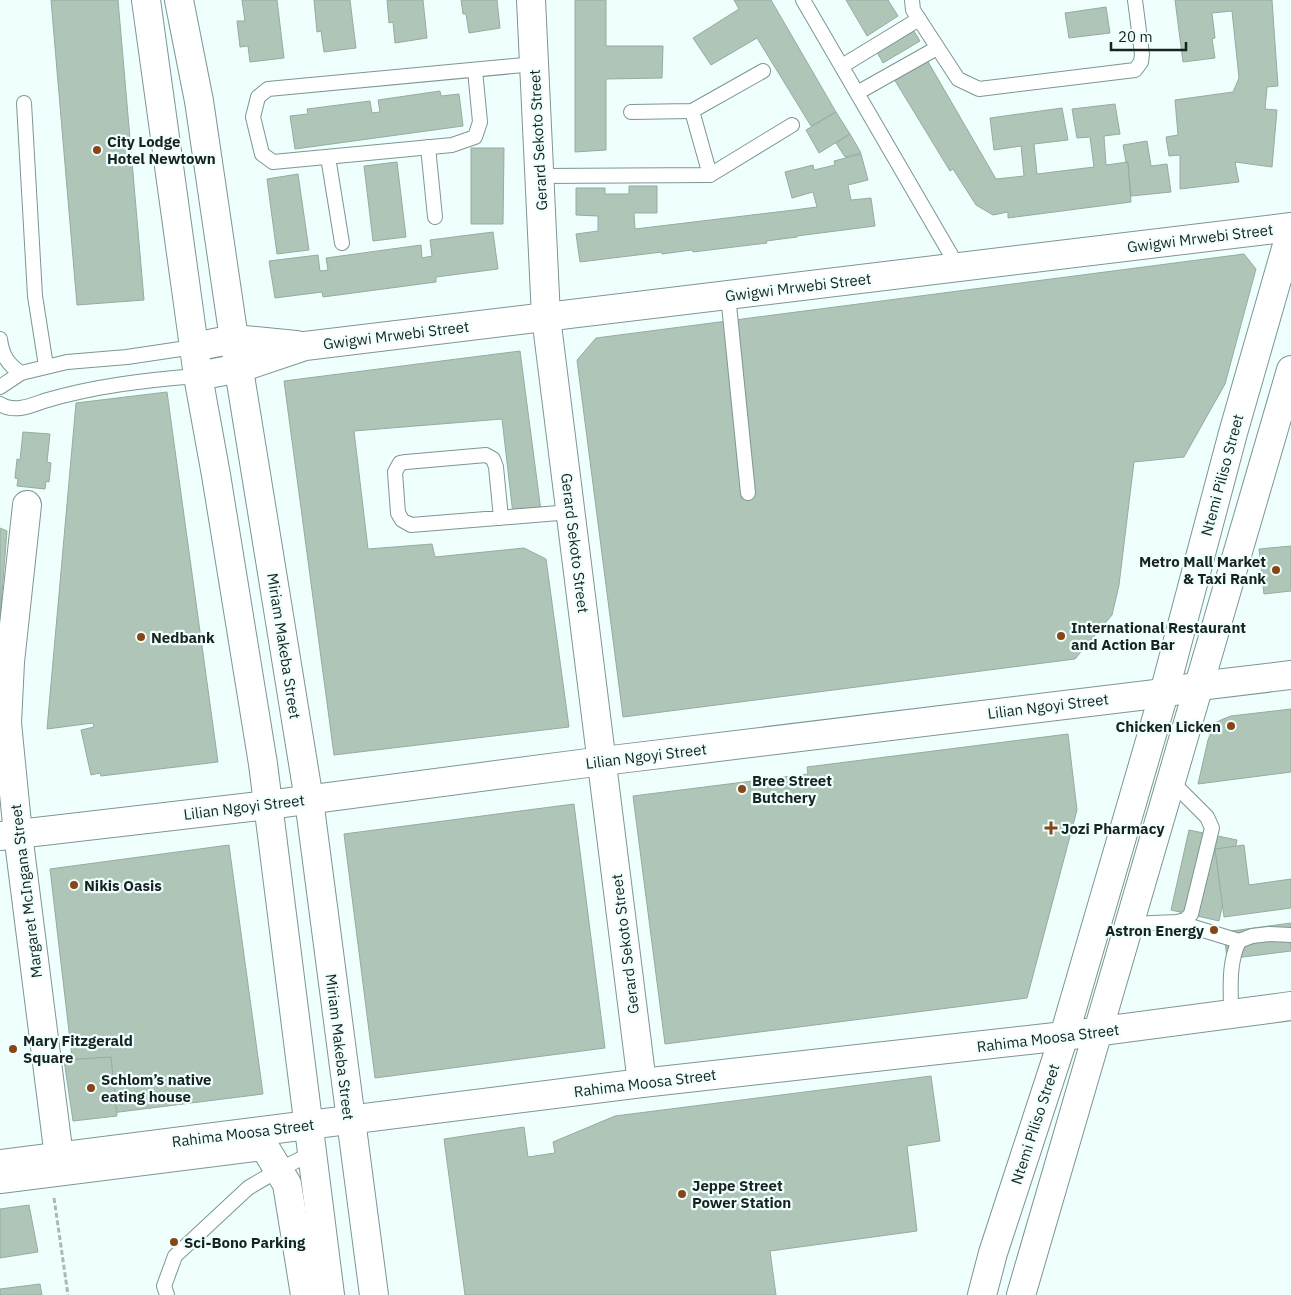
<svg xmlns="http://www.w3.org/2000/svg" width="1291" height="1295" font-family="'IBM Plex Sans',sans-serif">
	<rect width="100%" height="100%" fill="#eefffd"/>
	<g fill="#afc5b8" stroke="#96ac9f">
		<path d="M 51,0 L 118,0 L 144,300 L 77,305 Z"/>
		<path d="M 242,0 L 277,0 L 284,58 L 250,62 L 248,46 L 240,47 L 237,21 L 245,21 Z"/>
		<path d="M 314,0 L 350,0 L 356,48 L 324,52 L 321,31 L 317,32 Z"/>
		<path d="M 387,0 L 423,0 L 427,38 L 395,43 L 393,22 L 389,23 Z"/>
		<path d="M 461,0 L 497,0 L 500,28 L 469,33 L 466,14 L 463,14 Z"/>
		<path d="M 575,0 L 606,0 L 606,46 L 663,46 L 662,78 L 606,79 L 606,150 L 575,152 Z"/>
		<path d="M 734,0 L 771,0 L 836,112 L 811,126 L 757,38 L 711,65 L 693,38 L 739,9 Z"/>
		<path d="M 846,0 L 888,0 L 898,16 L 867,36 Z"/>
		<path d="M 1175,0 L 1272,0 L 1278,86 L 1267,87 L 1265,109 L 1277,110 L 1272,167 L 1235,162 L 1239,182 L 1180,189 L 1180,155 L 1169,156 L 1166,137 L 1178,135 L 1175,100 L 1233,92 L 1239,78 L 1232,11 L 1212,13 L 1215,38 L 1212,39 L 1215,58 L 1183,62 Z"/>
		<path d="M 1106,7 L 1110,33 L 1069,38 L 1065,13 Z"/>
		<path d="M 914,31 L 920,41 L 883,63 L 877,52 Z"/>
		<path d="M 927,60 L 996,179 L 1024,176 L 1021,146 L 994,150 L 990,118 L 1062,108 L 1068,140 L 1034,144 L 1037,174 L 1094,167 L 1090,137 L 1077,138 L 1072,109 L 1115,104 L 1120,134 L 1104,136 L 1106,165 L 1128,162 L 1131,202 L 1008,218 L 1008,212 L 993,215 L 976,205 L 953,169 L 950,171 L 894,79 Z"/>
		<path d="M 440,91 L 441,96 L 459,94 L 463,126 L 295,149 L 290,116 L 308,114 L 307,109 L 370,101 L 372,113 L 380,112 L 378,100 Z"/>
		<path d="M 836,112 L 850,134 L 819,153 L 806,130 Z"/>
		<path d="M 850,134 L 861,153 L 845,157 L 836,143 Z"/>
		<path d="M 1147,141 L 1151,166 L 1167,164 L 1171,192 L 1131,196 L 1128,162 L 1126,162 L 1123,145 Z"/>
		<path d="M 471,148 L 504,148 L 503,224 L 471,224 Z"/>
		<path d="M 861,154 L 868,180 L 848,185 L 851,200 L 871,198 L 875,226 L 797,236 L 797,237 L 766,241 L 767,243 L 693,252 L 692,250 L 662,254 L 662,252 L 580,262 L 576,234 L 598,231 L 598,216 L 576,215 L 576,188 L 605,188 L 605,194 L 629,194 L 629,186 L 657,186 L 657,213 L 634,213 L 635,229 L 794,210 L 817,207 L 813,192 L 792,198 L 785,172 L 813,165 L 814,170 L 835,165 L 834,161 Z"/>
		<path d="M 397,162 L 406,237 L 373,241 L 364,166 Z"/>
		<path d="M 298,174 L 309,250 L 277,254 L 267,179 Z"/>
		<path d="M 493,232 L 498,269 L 436,277 L 436,282 L 323,297 L 322,292 L 275,298 L 269,261 L 318,255 L 320,271 L 328,270 L 326,258 L 421,245 L 422,258 L 432,256 L 430,240 Z"/>
		<path d="M 1244,254 L 1256,269 L 1225,384 L 1184,457 L 1134,462 L 1119,585 L 1112,615 L 1075,659 L 623,717 L 577,360 L 596,338 Z"/>
		<path d="M 520,351 L 541,511 L 513,514 L 502,419 L 354,431 L 368,549 L 432,544 L 435,557 L 524,548 L 546,559 L 569,727 L 334,755 L 284,381 Z"/>
		<path d="M 167,392 L 218,762 L 101,776 L 100,773 L 91,775 L 81,730 L 94,727 L 93,723 L 47,729 L 76,403 Z"/>
		<path d="M 23,432 L 50,434 L 47,462 L 51,463 L 49,482 L 46,481 L 45,489 L 17,486 L 18,479 L 15,478 L 17,459 L 20,460 Z"/>
		<path d="M 0,528 L 7,531 L 0,618 Z"/>
		<path d="M 1291,546 L 1291,591 L 1264,594 L 1259,549 Z"/>
		<path d="M 1291,709 L 1291,772 L 1198,784 L 1208,740 L 1215,723 L 1223,719 L 1231,716 Z"/>
		<path d="M 1068,734 L 1077,810 L 1027,998 L 665,1044 L 633,796 L 808,774 L 807,767 Z"/>
		<path d="M 574,804 L 605,1048 L 375,1078 L 344,834 Z"/>
		<path d="M 1189,830 L 1237,840 L 1219,921 L 1171,910 Z"/>
		<path d="M 229,845 L 263,1094 L 79,1117 L 50,869 Z"/>
		<path d="M 1244,845 L 1249,885 L 1291,879 L 1291,908 L 1224,917 L 1215,849 Z"/>
		<path d="M 1291,923 L 1291,951 L 1227,959 L 1224,932 Z"/>
		<path d="M 111,1057 L 117,1116 L 73,1121 L 64,1060 Z"/>
		<path d="M 931,1076 L 940,1141 L 907,1146 L 917,1231 L 770,1251 L 776,1295 L 465,1295 L 444,1139 L 524,1127 L 528,1157 L 555,1153 L 553,1142 L 615,1116 Z"/>
		<path d="M 29,1205 L 38,1252 L 0,1258 L 0,1209 Z"/>
		<path d="M 40,1284 L 42,1295 L 0,1295 L 0,1289 Z"/>
	</g>
	<g fill="none" stroke-linecap="round" stroke-linejoin="round">
		<g stroke="#7c9694" stroke-width="16">
			<g id="lane">
				<path d="M 803,0 L 958,267"/>
				<path d="M 912,0 L 913,10 L 958,79 L 979,89 L 1135,70 L 1141,62 L 1142,54 L 1135,0"/>
				<path d="M 842,66 L 919,19"/>
				<path d="M 475,70 L 480,122 L 475,137 L 452,145 L 273,162 L 262,154 L 253,117 L 258,97 L 268,89 L 535,64"/>
				<path d="M 857,93 L 937,48"/>
				<path d="M 24,103 L 35,296 L 46,366"/>
				<path d="M 692,111 L 710,175"/>
				<path d="M 631,112 L 692,111 L 763,71"/>
				<path d="M 428,147 L 435,217"/>
				<path d="M 328,157 L 342,243"/>
				<path d="M 541,176 L 710,175 L 792,125"/>
				<path d="M 728,295 L 748,493"/>
				<path d="M 0,339 C 2,355 8,365 21,373 L 67,362 L 127,357 L 194,347"/>
				<path d="M 0,387 L 21,373"/>
				<path d="M 0,404 C 14,413 30,406 44,401 C 94,386 146,380 198,376"/>
				<path d="M 501,518 L 496,467 L 493,459 L 486,455 L 406,462 L 400,463 L 395,472 L 398,513 L 402,520 L 411,525 L 571,512"/>
				<path d="M 1177,922 L 1239,941 L 1252,936 L 1269,934 L 1291,935"/>
				<path d="M 1129,924 L 1177,922 L 1185,920 L 1191,914 L 1212,828 L 1207,817 L 1171,781"/>
				<path d="M 1231,1014 C 1231,989 1228,964 1239,941"/>
				<path d="M 167,1295 L 164,1286 L 175,1256 L 248,1188 L 275,1172 L 312,1153"/>
			</g>
		</g>
		<g stroke="#7c9694" stroke-width="30">
			<g id="street">
				<path d="M 531,0 L 546,317 L 642,1083"/>
				<path d="M 194,347 L 234,339 L 296,345"/>
				<path d="M 198,376 L 240,368 L 305,346 L 1291,227"/>
				<path d="M 27,505 L 10,662 L 7,723 L 18,834 L 59,1157"/>
				<path d="M 0,1179 L 264,1146 L 287,1184 L 305,1295"/>
			</g>
		</g>
		<g stroke="#7c9694" stroke-width="30">
			<g id="secondary">
				<path d="M 146,0 L 198,376 L 216,475 L 263,764 L 330,1295"/>
				<path d="M 179,0 L 199,101 L 234,339 L 309,800 L 374,1295"/>
				<path d="M 0,836 L 268,805 L 603,761 L 1164,693 L 1199,686 L 1291,675"/>
				<path d="M 0,1164 L 642,1083 L 1064,1036 L 1291,1006"/>
				<path d="M 982,1295 L 993,1253 L 1064,1036 L 1164,693 L 1233,433 L 1291,231"/>
				<path d="M 1021,1295 L 1291,370"/>
			</g>
		</g>
		<path stroke="#aab9b7" stroke-width="3" stroke-dasharray="5 2.5" stroke-linecap="butt" d="M 54,1198 L 68,1295"/>
		<use href="#lane" stroke="#fff" stroke-width="14"/>
		<use href="#street" stroke="#fff" stroke-width="28"/>
		<use href="#secondary" stroke="#fff" stroke-width="28"/>
	</g>
	<g fill="#884516" stroke="#eefffd" stroke-width="2">
		<circle cx="97" cy="150" r="5"/>
		<circle cx="1276" cy="570" r="5"/>
		<circle cx="1061" cy="636" r="5"/>
		<circle cx="141" cy="637" r="5"/>
		<circle cx="1231" cy="726" r="5"/>
		<circle cx="742" cy="789" r="5"/>
		<path d="M1048.5 820.5h5v5h5v5h-5v5h-5v-5h-5v-5h5z"/>
		<circle cx="74" cy="885" r="5"/>
		<circle cx="1214" cy="930" r="5"/>
		<circle cx="13" cy="1049" r="5"/>
		<circle cx="91" cy="1088" r="5"/>
		<circle cx="682" cy="1194" r="5"/>
		<circle cx="174" cy="1242" r="5"/>
	</g>
	<g text-anchor="middle" dominant-baseline="central" stroke-width="4.5" stroke-linejoin="round" paint-order="stroke">
		<g font-size="15" fill="#182221" stroke="#eefffd">
			<text transform="translate(538 140) rotate(-93)">Gerard Sekoto Street</text>
			<text transform="translate(1200 238) rotate(-7)">Gwigwi Mrwebi Street</text>
			<text transform="translate(798 287) rotate(-7)">Gwigwi Mrwebi Street</text>
			<text transform="translate(396 335) rotate(-7)">Gwigwi Mrwebi Street</text>
			<text transform="translate(1222 475) rotate(-75)">Ntemi Piliso Street</text>
			<text transform="translate(575 543) rotate(83)">Gerard Sekoto Street</text>
			<text transform="translate(284 646) rotate(81)">Miriam Makeba Street</text>
			<text transform="translate(1048 706) rotate(-7)">Lilian Ngoyi Street</text>
			<text transform="translate(646 756) rotate(-7)">Lilian Ngoyi Street</text>
			<text transform="translate(244 807) rotate(-7)">Lilian Ngoyi Street</text>
			<text transform="translate(26 891) rotate(-97)">Margaret McIngana Street</text>
			<text transform="translate(625 944) rotate(-97)">Gerard Sekoto Street</text>
			<text transform="translate(1048 1038) rotate(-7)">Rahima Moosa Street</text>
			<text transform="translate(340 1047) rotate(83)">Miriam Makeba Street</text>
			<text transform="translate(645 1083) rotate(-7)">Rahima Moosa Street</text>
			<text transform="translate(1035 1124) rotate(-72)">Ntemi Piliso Street</text>
			<text transform="translate(243 1133) rotate(-7)">Rahima Moosa Street</text>
		</g>
		<g font-size="15" font-weight="bold" fill="#182221" stroke="#eefffd" text-anchor="start">
			<text x="107" y="141">City Lodge<tspan x="107" dy="17">Hotel Newtown</tspan></text>
			<text x="1266" y="561" text-anchor="end">Metro Mall Market<tspan x="1266" dy="17">&amp; Taxi Rank</tspan></text>
			<text x="1071" y="627">International Restaurant<tspan x="1071" dy="17">and Action Bar</tspan></text>
			<text x="151" y="637">Nedbank</text>
			<text x="1221" y="726" text-anchor="end">Chicken Licken</text>
			<text x="752" y="780">Bree Street<tspan x="752" dy="17">Butchery</tspan></text>
			<text x="1061" y="828">Jozi Pharmacy</text>
			<text x="84" y="885">Nikis Oasis</text>
			<text x="1204" y="930" text-anchor="end">Astron Energy</text>
			<text x="23" y="1040">Mary Fitzgerald<tspan x="23" dy="17">Square</tspan></text>
			<text x="101" y="1079">Schlom’s native<tspan x="101" dy="17">eating house</tspan></text>
			<text x="692" y="1185">Jeppe Street<tspan x="692" dy="17">Power Station</tspan></text>
			<text x="184" y="1242">Sci-Bono Parking</text>
		</g>
	</g>
	<path d="M1111 42v8h75v-8" fill="none" stroke="#182221" stroke-width="2.5"/>
	<text x="1118" y="42" font-size="15" fill="#182221" stroke="#eefffd" stroke-width="4" paint-order="stroke">20 m</text>
</svg>
